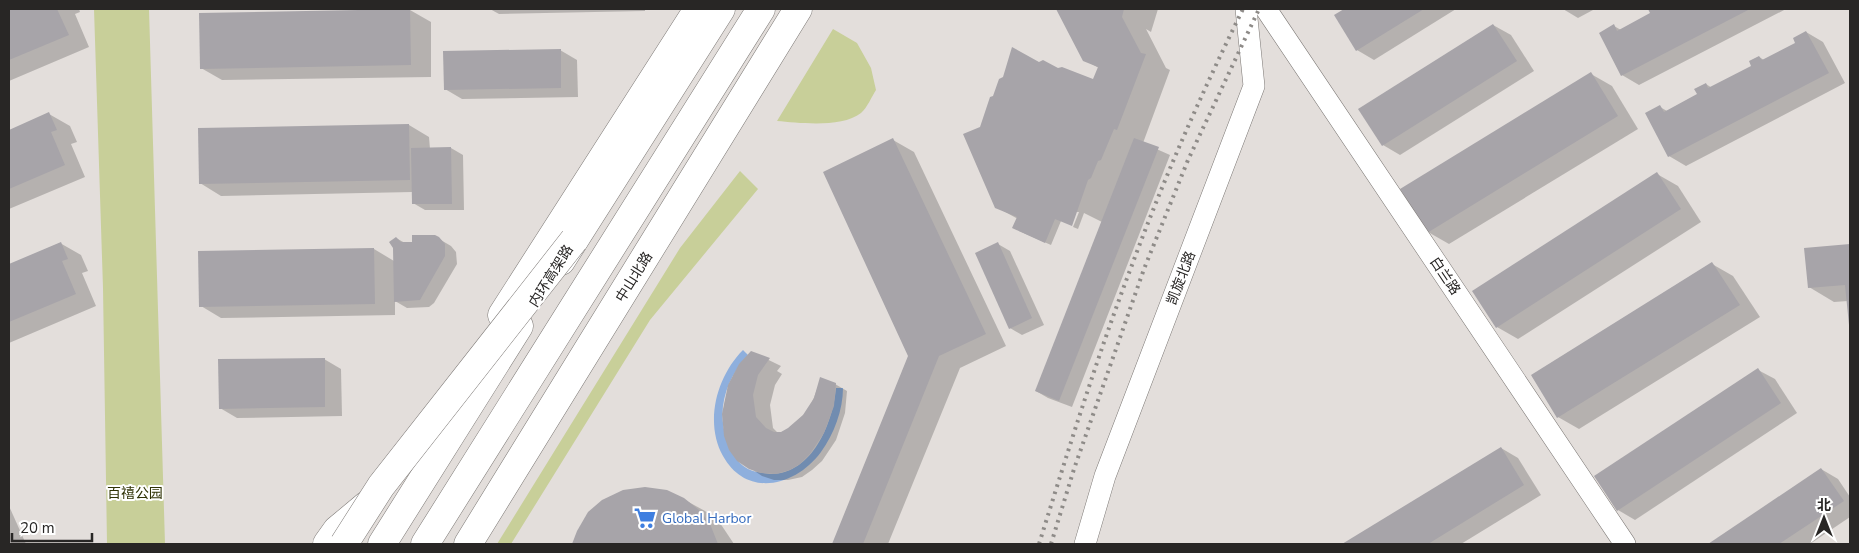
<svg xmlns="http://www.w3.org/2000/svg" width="1859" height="553" font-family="'Nunito Sans','Noto Sans SC',sans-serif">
	<rect width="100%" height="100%" fill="#e3dedb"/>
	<g fill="#c8cf99">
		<path d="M 94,9 L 149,9 L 165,544 L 107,544 L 103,288 Z"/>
		<path d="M 833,29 L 857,43 L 871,68 L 876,90 C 872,96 867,108 861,113 C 842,128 800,123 777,121 Z"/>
		<path d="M 740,171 L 758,189 L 650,320 L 511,544 L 497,544 L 680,248 Z"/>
	</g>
	<path fill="#8eafdd" d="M 743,350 L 748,355 C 724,381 714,416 731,449 C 735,458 739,464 748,469 C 754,472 762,473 770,474 C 812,475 833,423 836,388 L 843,388 C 843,410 834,434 821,452 C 796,486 747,499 723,456 C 704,422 717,376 743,350 Z"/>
	<g fill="#0003">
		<path d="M 9,9 L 79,9 L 80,12 L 75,14 L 89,47 L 9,81 Z"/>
		<path d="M 490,9 L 645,9 L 645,11 L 499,14 Z"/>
		<path d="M 1057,9 L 1158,9 L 1151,32 L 1146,29 L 1166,68 L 1170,70 L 1143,143 L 1170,155 L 1072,407 L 1048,398 L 1036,391 L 1102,222 L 1084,213 L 1078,229 L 1073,227 L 1079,212 L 1076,212 L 1061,221 L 1051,245 L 1019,231 L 1018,219 L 996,207 L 980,128 L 1039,63 L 1094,81 L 1099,68 L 1084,60 Z"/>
		<path d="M 1347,9 L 1456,9 L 1374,60 L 1357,50 L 1336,16 Z"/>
		<path d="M 1563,9 L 1592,9 L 1593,10 L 1578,18 Z"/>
		<path d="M 1649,9 L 1786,9 L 1639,85 L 1622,75 L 1614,26 L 1621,30 L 1652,14 Z"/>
		<path d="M 410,10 L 431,22 L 431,77 L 222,80 L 201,68 Z"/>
		<path d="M 1493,25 L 1511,35 L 1534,71 L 1400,155 L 1383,145 Z"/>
		<path d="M 1806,32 L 1823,42 L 1845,83 L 1686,166 L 1669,156 L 1660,107 L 1667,111 L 1699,94 L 1706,84 L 1712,88 L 1753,66 L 1759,57 L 1764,60 L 1797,43 Z"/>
		<path d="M 560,50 L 577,60 L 578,97 L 462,99 L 445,89 Z"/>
		<path d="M 1591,74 L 1612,86 L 1638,129 L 1449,244 L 1428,232 Z"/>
		<path d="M 49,114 L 70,126 L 77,142 L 71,144 L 85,177 L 9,209 L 9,131 Z"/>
		<path d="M 409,125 L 429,137 L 430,149 L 451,148 L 463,155 L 464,210 L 425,210 L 413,203 L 413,192 L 221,196 L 200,183 Z"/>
		<path d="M 893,140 L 914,152 L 1006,346 L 960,368 L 888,544 L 833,544 L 910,356 Z"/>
		<path d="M 1657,174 L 1678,186 L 1701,222 L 1518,339 L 1497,327 Z"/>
		<path d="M 434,236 L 451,246 L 456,252 L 457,264 L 434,303 L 429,307 L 407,308 L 395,301 L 395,315 L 221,318 L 201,306 L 374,249 L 394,261 L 396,238 L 405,243 L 413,243 Z"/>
		<path d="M 60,243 L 81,255 L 88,271 L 82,273 L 96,306 L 9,343 L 9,265 Z"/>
		<path d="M 998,244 L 1010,251 L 1044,325 L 1022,335 L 1010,328 Z"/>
		<path d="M 1850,245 L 1850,325 L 1848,301 L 1834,302 L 1809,287 L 1806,249 Z"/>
		<path d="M 1712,264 L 1733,276 L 1760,317 L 1579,429 L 1558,417 L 1532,376 Z"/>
		<path d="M 752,352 L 781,366 L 777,371 L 782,374 L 775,385 L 770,405 L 773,428 L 778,433 L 789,430 L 810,408 L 819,384 L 835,384 L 847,391 L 845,413 L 836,440 L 822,461 L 812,470 L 802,477 L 788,480 L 774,480 L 762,476 L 750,468 L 723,414 L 725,401 L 734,374 Z"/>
		<path d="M 324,359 L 341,369 L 342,416 L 237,418 L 220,408 Z"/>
		<path d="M 1758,370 L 1775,379 L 1797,413 L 1635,520 L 1618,510 Z"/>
		<path d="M 1501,448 L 1518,458 L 1541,495 L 1461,544 L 1344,544 Z"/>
		<path d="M 1821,469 L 1838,479 L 1850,497 L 1850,517 L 1810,544 L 1710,544 Z"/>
		<path d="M 683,499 L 705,511 L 720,523 L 734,544 L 574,544 L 578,532 Z"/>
		<path d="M 9,506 L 26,544 L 9,544 Z"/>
	</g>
	<g fill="#a7a4a9">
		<path d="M 9,9 L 57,9 L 69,35 L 9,60 Z"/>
		<path d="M 410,9 L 411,65 L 200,69 L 199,13 Z"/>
		<path d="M 1056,9 L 1124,9 L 1122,17 L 1141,53 L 1146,54 L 1117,130 L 1114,129 L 1101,160 L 1098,161 L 1091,178 L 1088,180 L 1072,226 L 1055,219 L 1045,243 L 1012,228 L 1017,217 L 995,208 L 963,134 L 980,127 L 990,97 L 993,96 L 999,79 L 1003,77 L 1012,47 L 1039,62 L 1043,60 L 1058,68 L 1062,67 L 1093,79 L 1098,67 L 1083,61 Z"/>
		<path d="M 1344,9 L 1424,9 L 1356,51 L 1334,15 Z"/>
		<path d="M 1648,9 L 1750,9 L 1621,76 L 1599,33 L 1614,24 L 1617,31 L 1650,13 Z"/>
		<path d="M 1493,24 L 1517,61 L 1382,146 L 1358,109 Z"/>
		<path d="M 1806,31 L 1829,73 L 1668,157 L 1645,113 L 1660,105 L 1664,112 L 1697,94 L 1694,89 L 1706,83 L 1708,88 L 1751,66 L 1749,61 L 1759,56 L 1762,60 L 1795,43 L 1793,38 Z"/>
		<path d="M 561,49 L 561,88 L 444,90 L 443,51 Z"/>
		<path d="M 1591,72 L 1618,116 L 1427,233 L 1400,189 Z"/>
		<path d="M 49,112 L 57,130 L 51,132 L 65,165 L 9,189 L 9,130 Z"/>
		<path d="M 409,124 L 410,180 L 199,184 L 198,128 Z"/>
		<path d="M 893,138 L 986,334 L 939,356 L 863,544 L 832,544 L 908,356 L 823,172 Z"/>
		<path d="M 1134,138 L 1159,147 L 1059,401 L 1035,391 Z"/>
		<path d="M 451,147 L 452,204 L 412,204 L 411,148 Z"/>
		<path d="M 1657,172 L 1681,209 L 1496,328 L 1472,291 Z"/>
		<path d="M 412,235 L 435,235 L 439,237 L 445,244 L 445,256 L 420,300 L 394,302 L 393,248 L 389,242 L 396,237 L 401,242 L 412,242 Z"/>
		<path d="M 61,242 L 68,259 L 62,261 L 76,294 L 9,322 L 9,264 Z"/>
		<path d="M 998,242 L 1032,318 L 1009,329 L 975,253 Z"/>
		<path d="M 1850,244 L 1850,325 L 1849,325 L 1845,285 L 1808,288 L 1804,248 Z"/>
		<path d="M 374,248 L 375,304 L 199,307 L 198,251 Z"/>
		<path d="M 1712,262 L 1740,305 L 1557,418 L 1531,375 Z"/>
		<path d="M 751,351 L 770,358 L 758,375 L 753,395 L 756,417 L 766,428 L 774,432 L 781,432 L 788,428 L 803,415 L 814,398 L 820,377 L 836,383 L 834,406 L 824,433 L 810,454 L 800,464 L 790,470 L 776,474 L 761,473 L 749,469 L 737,461 L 729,450 L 724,436 L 722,414 L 728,385 L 739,364 Z"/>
		<path d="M 325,358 L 325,407 L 219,409 L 218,359 Z"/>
		<path d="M 1758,368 L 1781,403 L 1617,511 L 1594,476 Z"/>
		<path d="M 1501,447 L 1524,485 L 1428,544 L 1342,544 Z"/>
		<path d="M 1821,468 L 1844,501 L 1779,544 L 1708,544 Z"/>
		<path d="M 645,487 L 667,490 L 684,498 L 699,510 L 710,524 L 718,544 L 572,544 L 577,531 L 588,512 L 602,500 L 623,490 Z"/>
	</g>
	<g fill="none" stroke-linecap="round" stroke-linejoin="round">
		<g stroke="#7d7976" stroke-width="22">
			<g id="minor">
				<path d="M 1266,9 L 1625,544"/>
				<path d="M 1085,544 L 1105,476 L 1254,86 L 1246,9"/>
			</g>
		</g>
		<g stroke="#7d7976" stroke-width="29">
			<g id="primary">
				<path d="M 502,315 L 698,9"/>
				<path d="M 327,544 L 337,530 L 367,505"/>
				<path d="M 468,544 L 798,9"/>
			</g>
		</g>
		<g stroke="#7d7976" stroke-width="29">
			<g id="trunk">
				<path d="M 561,261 L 721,9"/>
				<path d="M 382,544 L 519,326"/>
				<path d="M 425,544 L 761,9"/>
			</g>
		</g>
		<use href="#minor" stroke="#fff" stroke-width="21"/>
		<use href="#primary" stroke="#fff" stroke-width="28"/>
		<use href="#trunk" stroke="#fff" stroke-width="28"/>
		<g stroke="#8e8b88" stroke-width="4" stroke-dasharray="2.5 5" stroke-linecap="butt">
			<path d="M 1039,544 C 1068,451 1097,357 1132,265 C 1164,178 1202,92 1243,9"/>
			<path d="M 1051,544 L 1074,469 L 1144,269 L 1188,160 L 1259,9"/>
		</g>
		<g stroke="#7d7976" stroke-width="29" stroke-linecap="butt">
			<path id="trunk-bridge" d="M 344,544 L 381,486 L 574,240"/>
		</g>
		<use href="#trunk-bridge" stroke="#fff" stroke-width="28"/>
	</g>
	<defs>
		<g id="supermarket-bare" transform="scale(1.725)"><path d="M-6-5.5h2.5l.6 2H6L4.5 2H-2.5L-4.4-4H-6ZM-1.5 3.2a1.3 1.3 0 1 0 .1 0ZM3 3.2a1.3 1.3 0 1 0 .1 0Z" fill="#3f7fe0" stroke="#fff" stroke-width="2.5" paint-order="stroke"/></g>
	</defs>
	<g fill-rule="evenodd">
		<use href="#supermarket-bare" x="645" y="518"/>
	</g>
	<g text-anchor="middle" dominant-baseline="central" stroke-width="4" stroke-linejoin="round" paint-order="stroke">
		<g font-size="14" fill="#282625" stroke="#fff">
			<text transform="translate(551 276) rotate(-58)">内环高架路</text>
			<text transform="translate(1445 276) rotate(56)">白兰路</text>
			<text transform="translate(634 277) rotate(-58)">中山北路</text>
			<text transform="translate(1181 278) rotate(-69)">凯旋北路</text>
		</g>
		<g font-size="14" fill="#303306" stroke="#fff">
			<text x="135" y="493">百禧公园</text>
		</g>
		<g font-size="14" fill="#366cbe" stroke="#fff" text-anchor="start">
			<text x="662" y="518">Global Harbor</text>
		</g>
	</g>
	<rect width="1859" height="553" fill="none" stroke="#282625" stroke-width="20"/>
	<g transform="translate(1824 518)" stroke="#ffffff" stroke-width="4" paint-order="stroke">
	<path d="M0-4L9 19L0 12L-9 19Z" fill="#282625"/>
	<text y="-8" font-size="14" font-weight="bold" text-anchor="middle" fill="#282625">北</text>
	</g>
	<path d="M12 533v8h80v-8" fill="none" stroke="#282625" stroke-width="2.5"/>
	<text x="20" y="533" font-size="15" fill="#282625" stroke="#ffffff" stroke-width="4" paint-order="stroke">20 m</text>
</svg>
